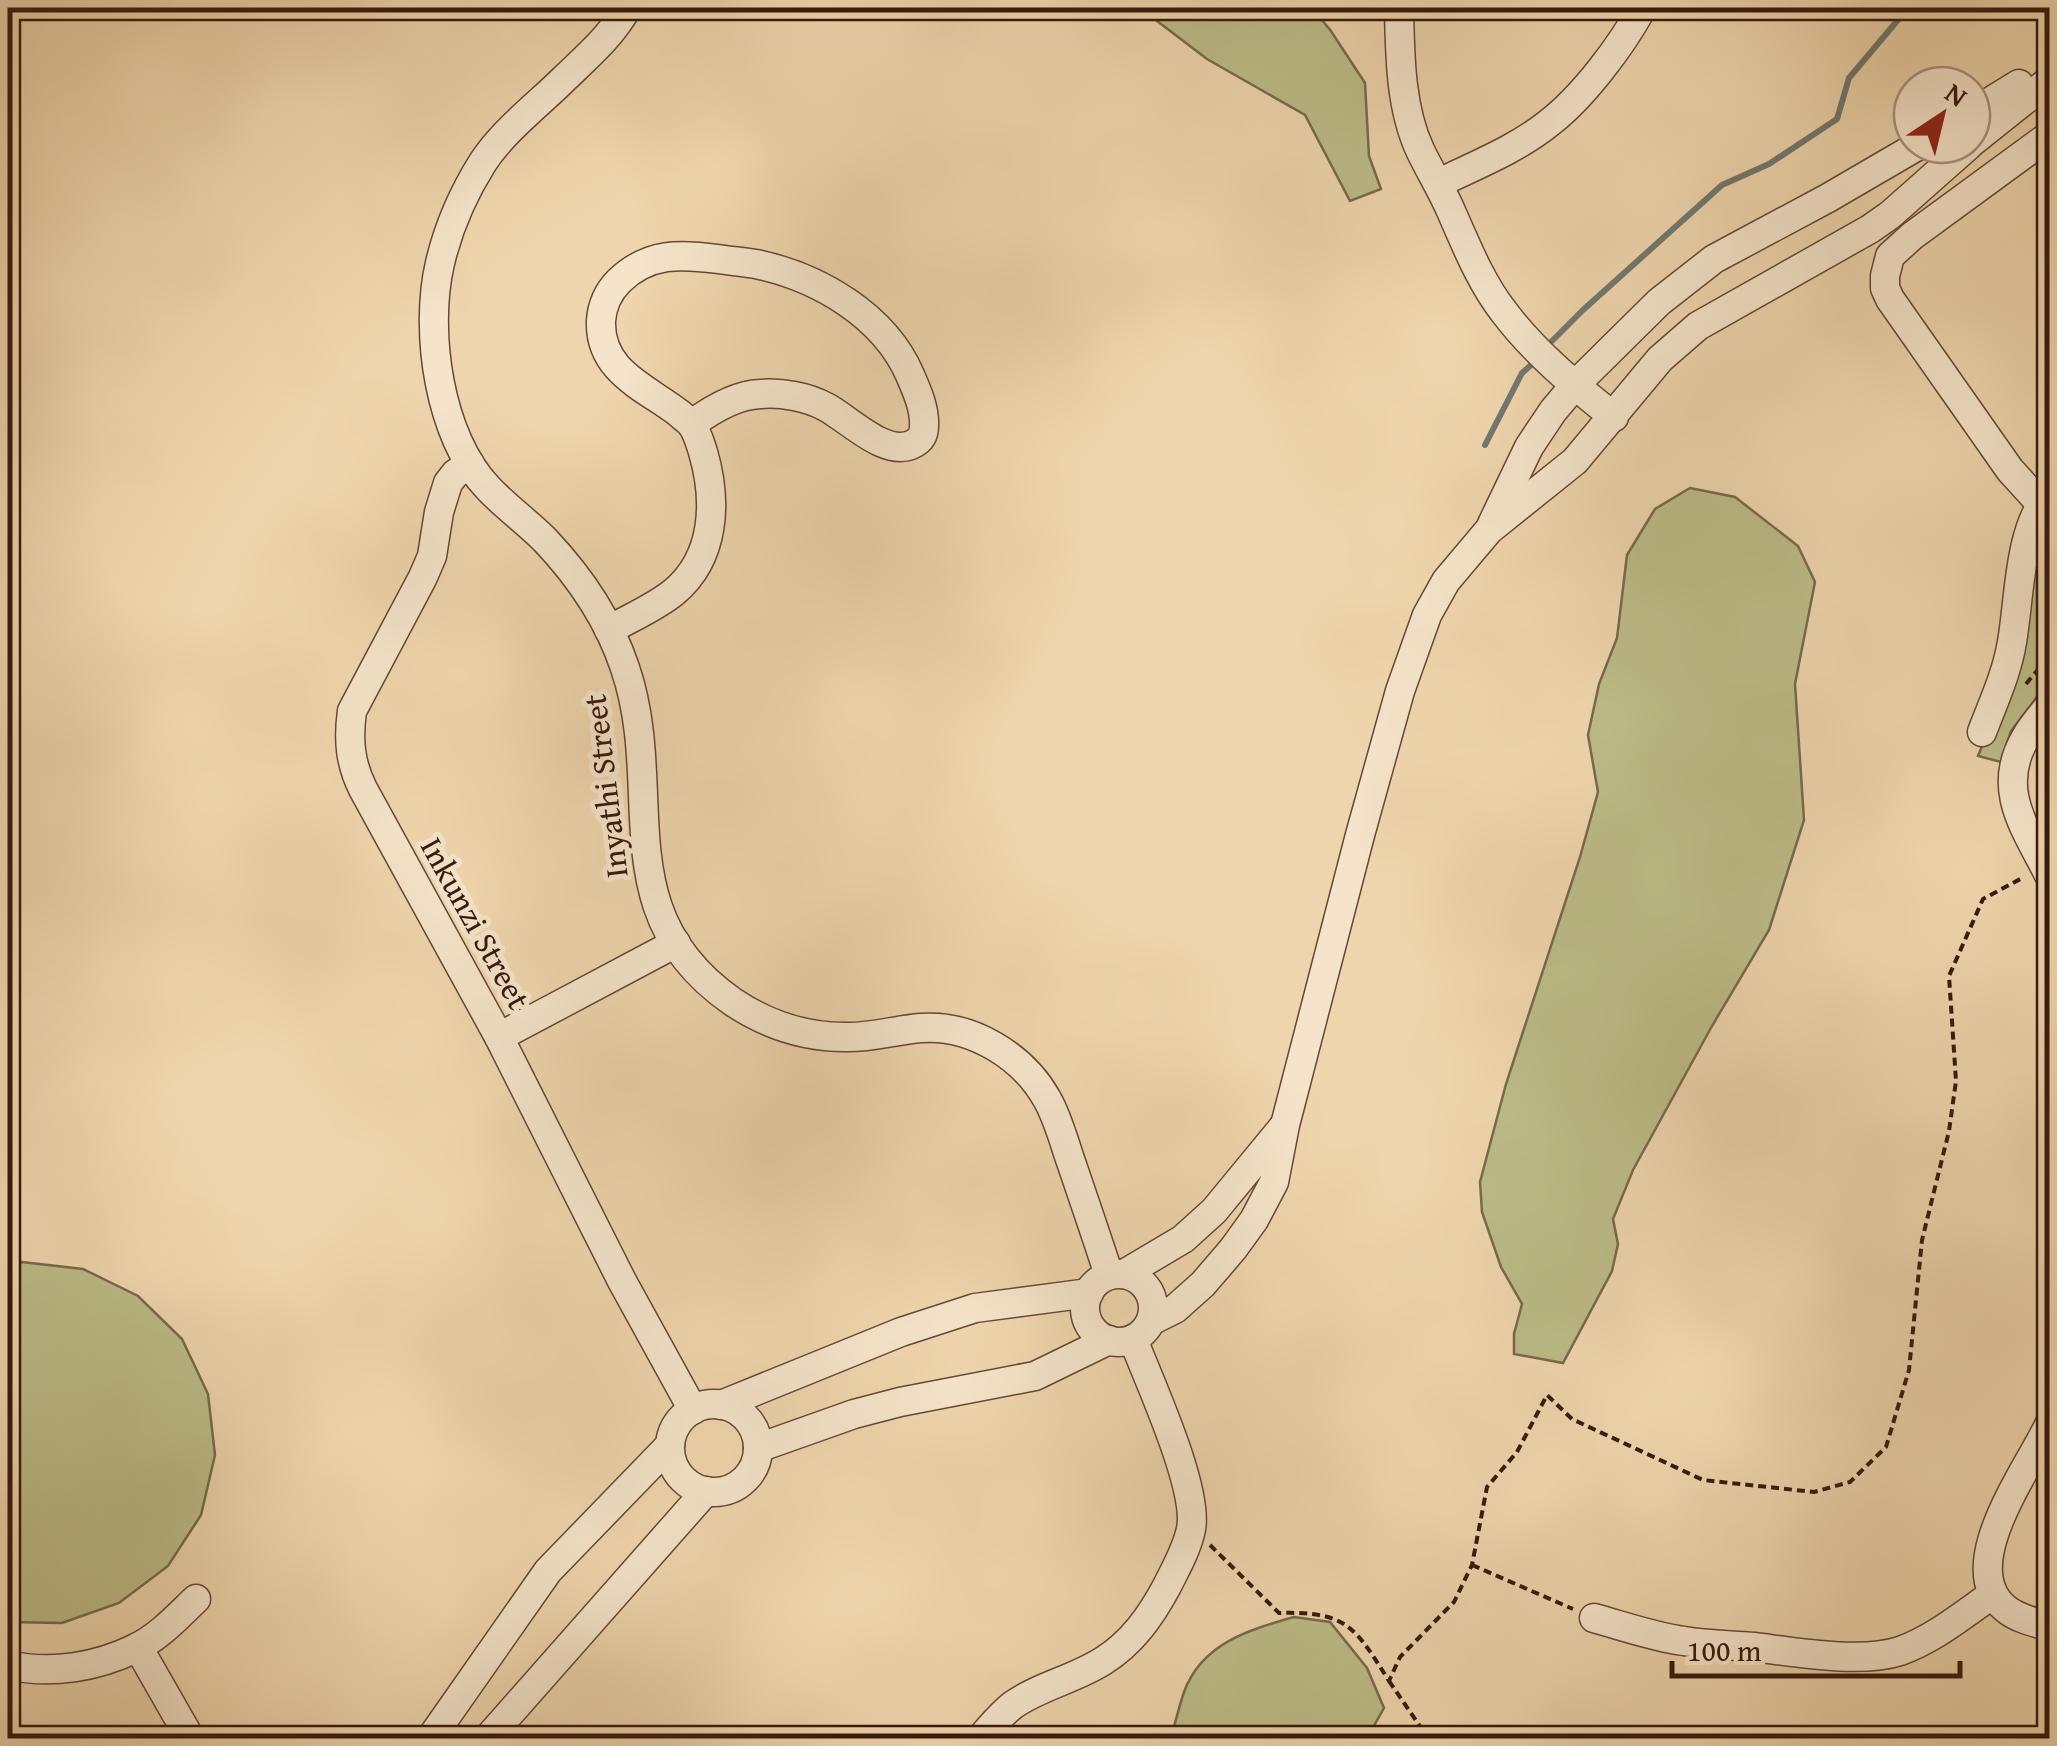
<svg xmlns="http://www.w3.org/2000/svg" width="2057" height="1746" font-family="'Gentium Book Plus',serif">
	<rect width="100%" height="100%" fill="#efd5ad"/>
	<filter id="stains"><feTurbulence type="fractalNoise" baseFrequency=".002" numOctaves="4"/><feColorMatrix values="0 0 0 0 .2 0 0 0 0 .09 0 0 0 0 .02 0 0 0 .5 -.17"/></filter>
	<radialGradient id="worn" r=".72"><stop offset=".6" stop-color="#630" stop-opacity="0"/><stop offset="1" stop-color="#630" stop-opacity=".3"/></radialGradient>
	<g fill="#bcbc88" stroke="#786a4c" stroke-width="2.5">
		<path d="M 1140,8 L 1312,8 L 1331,31 L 1365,83 L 1369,156 L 1381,189 L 1350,201 L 1305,115 L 1207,59 Z"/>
		<path d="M 1690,488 L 1735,497 L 1798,546 L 1815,582 L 1795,684 L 1804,820 L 1769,930 L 1712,1026 L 1633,1170 L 1613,1219 L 1618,1244 L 1612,1271 L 1563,1363 L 1514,1354 L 1514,1334 L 1522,1304 L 1501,1267 L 1482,1212 L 1480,1182 L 1506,1084 L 1580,857 L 1598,792 L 1588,735 L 1599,684 L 1617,638 L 1627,555 L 1655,509 Z"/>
		<path d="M 2049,519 L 2049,681 L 2011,731 L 2001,762 L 1978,756 L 1993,720 Z"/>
		<path d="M 22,1262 L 83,1269 L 138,1296 L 182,1339 L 208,1394 L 215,1455 L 201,1515 L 168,1566 L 119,1603 L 62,1623 L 8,1622 L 8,1266 Z"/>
		<path d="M 1294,1617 L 1330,1622 L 1367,1668 L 1384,1708 L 1367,1738 L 1171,1738 C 1175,1723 1179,1707 1184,1692 C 1202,1643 1249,1630 1294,1617 Z"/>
	</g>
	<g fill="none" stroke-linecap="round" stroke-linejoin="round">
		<g stroke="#727870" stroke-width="6">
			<path d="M 1552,341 L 1583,310 L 1722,185 L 1769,164 L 1837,119 L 1849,78 L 1908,8"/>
			<path d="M 1485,445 L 1522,373 L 1531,365"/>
		</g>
		<g stroke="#644836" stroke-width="31">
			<g id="minor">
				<path d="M 627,8 C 611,36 590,54 566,77 C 539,104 504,130 483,162 C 464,192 448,229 440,263 C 424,331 439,437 488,488 C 506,507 527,522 545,540 C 580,577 609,620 625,668 C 667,791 603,912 733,1002 C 766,1024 805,1037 845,1037 C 870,1038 895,1030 921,1028 C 971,1024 1023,1056 1047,1099 C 1058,1118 1064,1142 1071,1162 C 1084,1200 1097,1238 1109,1275"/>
				<path d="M 1399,8 C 1400,54 1400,107 1420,150 C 1430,171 1442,190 1451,211 C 1466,245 1481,283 1504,312 C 1534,352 1575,386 1614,417"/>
				<path d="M 1972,113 L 2019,84"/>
				<path d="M 1972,142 L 2050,80"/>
				<path d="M 1439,183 C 1476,165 1517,149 1549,123 C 1583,97 1622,45 1642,8"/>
				<path d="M 470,464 L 455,474 L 448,483 L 439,512 L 432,556 L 423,577 L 352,711 C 348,740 350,763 363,789 L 499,1037 L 622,1281 L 693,1410"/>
				<path d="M 2040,503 L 2010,470 L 1890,299 L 1885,288 L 1885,276 L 1890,256 L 1912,236 L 2050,135"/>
				<path d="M 1492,524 L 1529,447 L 1553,411 L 1574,386 L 1659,302 L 1714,259 L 1828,198 L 1919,145"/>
				<path d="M 609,630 C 630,618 656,607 674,592 C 716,557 717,500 703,452 C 700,443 697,431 691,424 C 688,420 684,418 680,414 C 647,388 599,372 601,321 C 602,306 608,292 619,281 C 649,252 681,254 718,259 C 731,261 744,262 756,264 C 818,277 884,315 910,375 C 917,391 925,409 924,426 C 924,434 921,440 913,444 C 886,458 849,419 826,407 C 808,397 781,392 760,394 C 735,395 711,410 692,424"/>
				<path d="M 2050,705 C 2042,715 2032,726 2026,737 C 1994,790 2027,830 2050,877"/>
				<path d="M 1982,732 C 1993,703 2007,673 2012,642 C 2020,596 2018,530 2050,492"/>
				<path d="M 499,1037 L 676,943"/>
				<path d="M 1124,1274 L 1183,1239 L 1214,1211 L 1284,1126"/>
				<circle cx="1119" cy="1308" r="34"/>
				<path d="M 1151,1321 L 1175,1309 L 1203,1284 L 1233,1249 L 1254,1220 L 1274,1182 L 1285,1125 L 1360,835 L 1400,691 L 1427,615 L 1446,581 L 1489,530 L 1575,461 L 1660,359 L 1698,326 L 1870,229 L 1890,215 L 1969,145"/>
				<circle cx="714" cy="1448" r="44"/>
				<path d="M 721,1405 L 901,1332 L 975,1308 L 1089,1293"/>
				<path d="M 2050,1423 C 2030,1467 1953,1567 2006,1609 C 2018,1619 2035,1622 2050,1627"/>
				<path d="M 758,1448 L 854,1414 L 900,1402 L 1035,1376 L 1109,1340"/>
				<path d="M 1594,1618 C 1623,1626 1654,1637 1684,1641 C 1707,1645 1730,1645 1754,1647 C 1794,1652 1861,1664 1900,1651 C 1934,1639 1964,1614 1993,1594"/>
				<path d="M 138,1647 L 190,1738"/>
				<path d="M 8,1665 C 51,1675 97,1667 136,1648 C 159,1637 178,1616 196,1599"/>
				<path d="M 431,1738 L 548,1571 L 670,1445"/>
				<path d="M 488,1738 L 706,1491"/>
				<path d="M 981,1738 C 991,1727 1001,1714 1013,1705 C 1040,1686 1075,1679 1103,1661 C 1132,1643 1151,1616 1167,1586 C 1176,1568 1187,1549 1191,1529 C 1199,1488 1149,1381 1133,1339"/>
			</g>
		</g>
		<g stroke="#35190f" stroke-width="4" stroke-dasharray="8 5" stroke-linecap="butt">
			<path d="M 2026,684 L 2050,655"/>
			<path d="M 1210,1545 L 1279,1613 C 1347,1611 1355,1627 1389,1681 L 1400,1657 L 1454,1602 L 1472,1565 L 1487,1487 L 1517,1452 L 1547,1395 L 1572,1419 L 1703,1480 L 1814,1492 L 1850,1482 L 1886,1447 L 1909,1370 L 1922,1240 L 1949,1131 L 1956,1081 L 1949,976 L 1983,899 L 2024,877"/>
			<path d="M 1472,1565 L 1573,1609"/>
			<path d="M 1389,1681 L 1428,1738"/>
		</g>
		<use href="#minor" stroke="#f5e4ca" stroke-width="28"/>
	</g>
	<g text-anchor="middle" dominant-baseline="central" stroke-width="10" stroke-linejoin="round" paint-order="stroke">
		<g font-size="32" fill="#35190f" stroke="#f5e4ca">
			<text transform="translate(605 786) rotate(-97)">Inyathi Street</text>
			<text transform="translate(476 923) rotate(61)">Inkunzi Street</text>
		</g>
	</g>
	<rect width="2057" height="1746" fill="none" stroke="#efd5ad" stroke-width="40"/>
	<rect x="10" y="10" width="2037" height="1726" fill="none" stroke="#35190f" stroke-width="5"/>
	<rect x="20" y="20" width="2017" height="1706" fill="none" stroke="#35190f" stroke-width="2.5"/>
	<g transform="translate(1942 115) rotate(35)"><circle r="48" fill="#f5e4ca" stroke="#a8937f" stroke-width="2.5"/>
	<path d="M0-8L18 38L0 25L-18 38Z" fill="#8f2418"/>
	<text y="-15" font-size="28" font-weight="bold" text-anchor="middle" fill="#35190f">N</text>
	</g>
	<path d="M1672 1661v15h288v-15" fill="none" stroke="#35190f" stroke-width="5"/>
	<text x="1687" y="1661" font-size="30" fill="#35190f" stroke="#f5e4ca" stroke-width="8" paint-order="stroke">100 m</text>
	<rect width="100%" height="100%" filter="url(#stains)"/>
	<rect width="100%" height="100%" fill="url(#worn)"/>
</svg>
